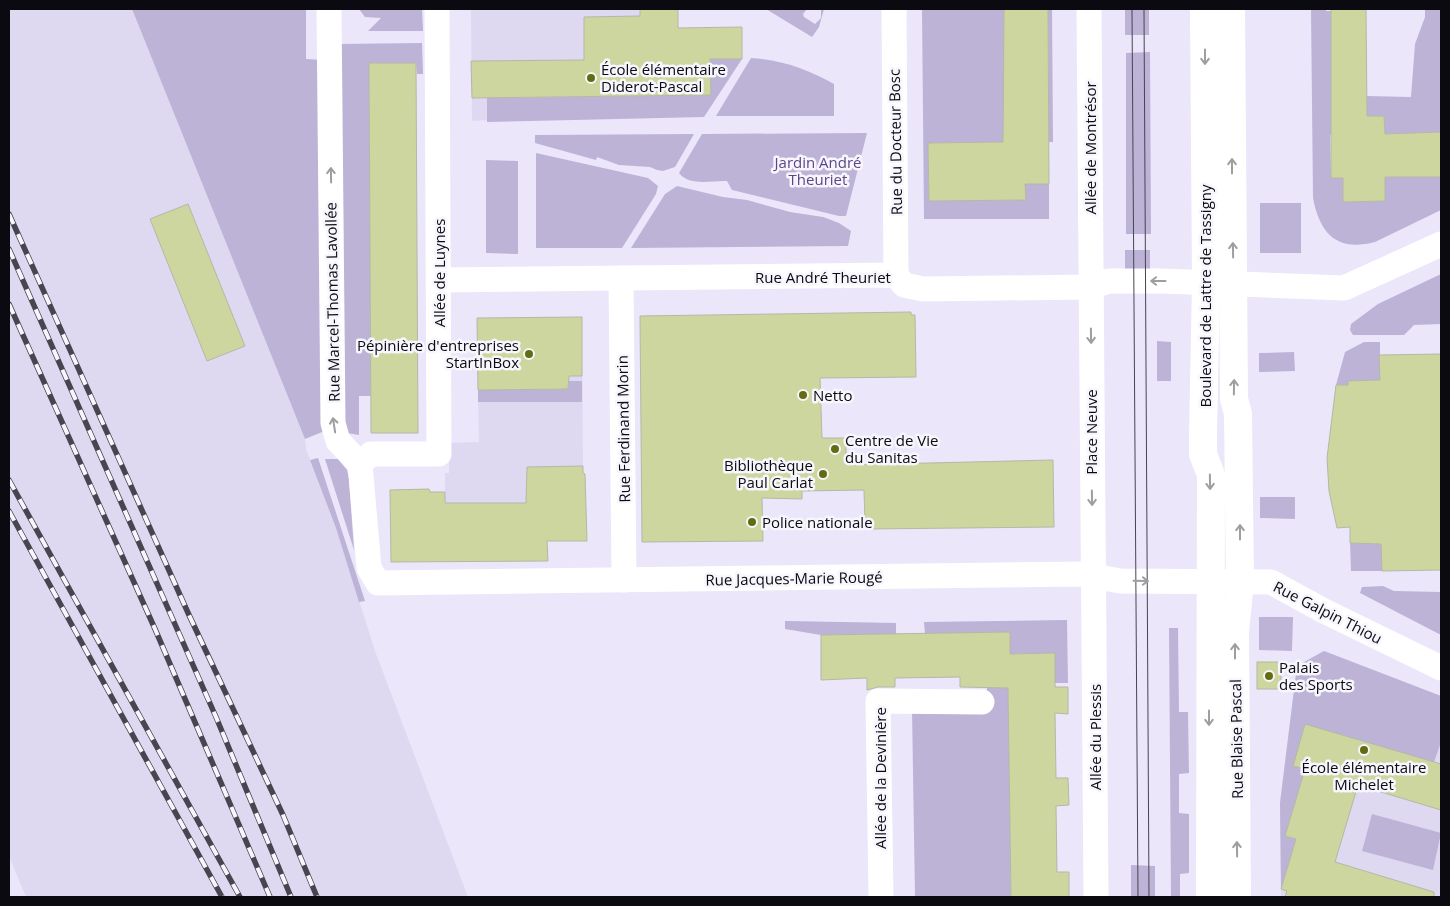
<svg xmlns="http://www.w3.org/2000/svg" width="1450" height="906" font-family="'Open Sans',sans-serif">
	<rect width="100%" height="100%" fill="#ebe6fa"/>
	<g fill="#ded8f1">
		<path d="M 9,9 L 132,9 L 305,439 L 306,449 L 336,528 L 375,651 L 468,897 L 26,897 L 9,856 Z"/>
		<path d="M 471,9 L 678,9 L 678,28 L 742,27 L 742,59 L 711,59 L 711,95 L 487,98 L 487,120 L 472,121 Z"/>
		<path d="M 582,317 L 583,466 L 583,473 L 585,474 L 587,541 L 547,541 L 548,561 L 391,562 L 390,490 L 429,489 L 430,492 L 445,492 L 445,473 L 449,473 L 449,443 L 479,442 L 477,318 Z"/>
		<path d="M 1324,651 L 1441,696 L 1441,897 L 1281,897 L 1280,803 L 1297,666 Z"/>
	</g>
	<g fill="#bcb3d7">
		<path d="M 132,9 L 306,9 L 306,59 L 323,60 L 327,430 L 305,439 Z"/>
		<path d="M 359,9 L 422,9 L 423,31 L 368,31 L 381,18 L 365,17 Z"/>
		<path d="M 766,9 L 807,9 L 803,14 L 804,17 L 815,24 L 821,18 L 821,9 L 824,9 L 819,27 L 812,37 Z"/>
		<path d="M 922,9 L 1004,9 L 1004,142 L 928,143 L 929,201 L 1025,200 L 1025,184 L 1049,184 L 1049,219 L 924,219 Z"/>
		<path d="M 1048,9 L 1052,9 L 1053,142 L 1049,142 Z"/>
		<rect x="1125" y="9" width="24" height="26"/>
		<path d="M 1311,9 L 1326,9 L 1326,11 L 1331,11 L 1342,134 L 1330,135 L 1331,177 L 1343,178 L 1343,202 L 1385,201 L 1385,177 L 1441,177 L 1441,210 L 1375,242 C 1337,252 1320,234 1313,198 Z"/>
		<path d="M 1425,9 L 1441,9 L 1441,132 L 1385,134 L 1384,116 L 1367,116 L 1366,96 L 1411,97 L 1415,44 L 1425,17 Z"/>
		<path d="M 422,43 L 423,74 L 417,74 L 416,63 L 369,63 L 371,396 L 359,396 L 359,435 L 347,433 L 342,429 L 338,44 Z"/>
		<path d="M 1150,52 L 1151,234 L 1126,234 L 1126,53 Z"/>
		<path d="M 751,58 C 782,60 807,69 834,84 L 834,116 L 716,116 Z"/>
		<path d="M 710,59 L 742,59 L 704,117 L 487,122 L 487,98 L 710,95 Z"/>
		<path d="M 867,133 L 846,216 L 839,216 L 732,190 L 727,181 C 713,180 690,187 679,173 L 702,134 Z"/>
		<path d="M 694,134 L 675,167 L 663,171 L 657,170 L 650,167 L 619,165 L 597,157 L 596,160 L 535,143 L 535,135 Z"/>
		<path d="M 536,153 L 648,178 L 658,186 L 656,194 L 622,248 L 536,248 Z"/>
		<path d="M 486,160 L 518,161 L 518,254 L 486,253 Z"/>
		<path d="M 677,186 L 723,197 L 747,200 L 790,212 L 823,217 L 839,223 L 851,231 L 848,246 L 631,248 L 665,194 Z"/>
		<rect x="1260" y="203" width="41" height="50"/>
		<rect x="1125" y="250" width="25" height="22"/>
		<path d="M 1441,274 L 1441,324 L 1414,325 L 1404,335 L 1353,335 L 1350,330 L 1351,324 L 1378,304 Z"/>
		<path d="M 1157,341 L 1171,342 L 1171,381 L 1157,381 Z"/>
		<path d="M 1364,342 L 1380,342 L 1380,380 L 1349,381 L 1348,385 L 1336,385 L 1345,352 Z"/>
		<path d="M 1294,352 L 1295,371 L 1259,372 L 1259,353 Z"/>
		<path d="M 569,381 L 582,381 L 582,402 L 478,402 L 478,390 L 568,389 Z"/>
		<path d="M 318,458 L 365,601 L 359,602 L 336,528 L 310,460 Z"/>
		<path d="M 325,459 L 338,459 L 347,470 L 349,479 L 354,550 Z"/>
		<path d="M 1260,497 L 1295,497 L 1295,519 L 1260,518 Z"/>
		<path d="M 1350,543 L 1382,544 L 1382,571 L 1351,571 Z"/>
		<path d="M 1383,586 L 1394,591 L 1441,592 L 1441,635 L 1360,593 L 1362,587 Z"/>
		<path d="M 1259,617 L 1293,617 L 1292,651 L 1259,650 Z"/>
		<path d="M 1067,620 L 1068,683 L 1055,683 L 1055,653 L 1010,654 L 1010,632 L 925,634 L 924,622 Z"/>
		<path d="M 785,621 L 896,623 L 896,634 L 821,635 L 785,629 Z"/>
		<path d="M 1169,628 L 1178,628 L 1179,712 L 1188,712 L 1189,773 L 1179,774 L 1179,813 L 1189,814 L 1189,873 L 1180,874 L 1180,897 L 1171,897 Z"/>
		<path d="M 1324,651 L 1441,696 L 1441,742 L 1434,762 L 1305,725 L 1294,766 L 1315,773 L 1302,780 L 1285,836 L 1296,839 L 1281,889 L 1280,803 L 1297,666 Z"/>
		<path d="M 987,676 L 1008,676 L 1011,897 L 915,897 L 912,709 L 987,707 Z"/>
		<path d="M 1372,814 L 1441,833 L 1433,870 L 1362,851 Z"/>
		<path d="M 1131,865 L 1155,866 L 1155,897 L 1131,897 Z"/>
	</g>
	<g fill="#cdd69f" stroke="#b5b8a6">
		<path d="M 640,9 L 678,9 L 678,28 L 742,27 L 742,59 L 710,59 L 711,95 L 472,98 L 471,61 L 584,60 L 584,17 L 640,16 Z"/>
		<path d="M 1004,9 L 1048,9 L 1049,184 L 1025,184 L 1026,200 L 929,201 L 928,143 L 1003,142 Z"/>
		<path d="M 1331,9 L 1366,9 L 1367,116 L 1384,116 L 1385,134 L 1441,132 L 1441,177 L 1385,177 L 1385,201 L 1343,202 L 1343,178 L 1331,178 Z"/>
		<path d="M 369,63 L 416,63 L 418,433 L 371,433 Z"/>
		<path d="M 188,204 L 245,346 L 207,361 L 150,219 Z"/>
		<path d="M 911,312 L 911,315 L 915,315 L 916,377 L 820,378 L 822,438 L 846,438 L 846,465 L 1053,460 L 1054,527 L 868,529 L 868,523 L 865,523 L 864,490 L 802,491 L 802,499 L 762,498 L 763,541 L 642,542 L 640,316 Z"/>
		<path d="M 582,317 L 582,376 L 569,376 L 568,389 L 478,390 L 477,318 Z"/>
		<path d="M 1441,354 L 1441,570 L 1382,571 L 1381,544 L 1350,543 L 1350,527 L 1337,528 L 1329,491 L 1327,458 L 1336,385 L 1348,385 L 1348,381 L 1380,380 L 1379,355 Z"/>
		<path d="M 583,466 L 583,473 L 585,474 L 587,541 L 547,541 L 548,561 L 391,562 L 390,490 L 429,489 L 430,492 L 445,492 L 445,503 L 526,503 L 527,467 Z"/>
		<path d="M 1010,632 L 1010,654 L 1055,653 L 1055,687 L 1068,687 L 1068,714 L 1055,713 L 1056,778 L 1068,778 L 1069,805 L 1056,806 L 1057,872 L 1069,872 L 1069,897 L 1011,897 L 1008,688 L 960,687 L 960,677 L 895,678 L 895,687 L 878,687 L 867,690 L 867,678 L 821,680 L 821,635 Z"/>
		<rect x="1257" y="662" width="24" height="27"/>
		<path d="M 1305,724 L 1441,764 L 1441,810 L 1358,785 L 1335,862 L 1434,892 L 1434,897 L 1285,897 L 1287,891 L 1281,889 L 1296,839 L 1285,836 L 1305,769 L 1293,766 Z"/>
	</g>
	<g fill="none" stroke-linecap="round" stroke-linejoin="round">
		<g stroke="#fff" stroke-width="25">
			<path d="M 329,9 L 333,423 L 338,441 L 360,464 L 369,568 L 378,583 L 1083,574 L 1120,581 L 1271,582 L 1324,611 L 1441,668"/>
			<path d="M 894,9 L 896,275"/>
			<path d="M 1089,9 L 1096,897"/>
			<path d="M 621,278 L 624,580"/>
			<path d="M 439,280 L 896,275 L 904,285 L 923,289 L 1090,287 L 1109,281 L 1163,281 L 1344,288 L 1441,244"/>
			<path d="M 360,464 L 371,454 L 439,454 L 437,9"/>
			<path d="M 881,897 L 878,701 L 982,702"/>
		</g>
		<g stroke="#fff" stroke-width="28">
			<path d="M 1204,9 L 1206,283 L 1203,435 L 1203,454 L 1211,475 L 1210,897"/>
			<path d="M 1231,9 L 1234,399 L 1238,414 L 1240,581 L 1235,632 L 1237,897"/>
		</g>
		<g stroke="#47454f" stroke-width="1">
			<path d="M 1132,9 L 1138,897"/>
			<path d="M 1144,9 L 1149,897"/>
		</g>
		<g stroke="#47454f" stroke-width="5.5">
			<g id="rail">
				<path d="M 9,214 L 189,615 L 283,815 L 317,897"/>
				<path d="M 9,249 L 216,717 L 291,897"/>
				<path d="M 9,304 L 155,629 L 270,897"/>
				<path d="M 9,480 L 240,897"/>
				<path d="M 9,511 L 222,897"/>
			</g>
		</g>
		<use href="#rail" stroke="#f7f6fd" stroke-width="4" stroke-dasharray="11" stroke-linecap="butt"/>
	</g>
	<defs><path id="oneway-shaft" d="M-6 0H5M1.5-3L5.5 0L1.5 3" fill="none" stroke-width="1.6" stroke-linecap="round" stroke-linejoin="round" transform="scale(1.25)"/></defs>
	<g stroke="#9e9da0">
		<use href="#oneway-shaft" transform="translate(1205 57) rotate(90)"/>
		<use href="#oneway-shaft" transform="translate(1232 166) rotate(-90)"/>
		<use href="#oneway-shaft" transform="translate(331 175) rotate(-91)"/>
		<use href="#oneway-shaft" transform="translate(1233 250) rotate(-91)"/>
		<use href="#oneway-shaft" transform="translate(1158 281) rotate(180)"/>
		<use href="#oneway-shaft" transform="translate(1091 336) rotate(89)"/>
		<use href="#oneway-shaft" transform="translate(1234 387) rotate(-89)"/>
		<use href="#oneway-shaft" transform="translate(334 425) rotate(-99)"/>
		<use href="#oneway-shaft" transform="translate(1210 482) rotate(89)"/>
		<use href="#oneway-shaft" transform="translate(1092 498) rotate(89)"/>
		<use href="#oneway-shaft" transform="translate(1240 532) rotate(-90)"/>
		<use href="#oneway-shaft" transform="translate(1141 581) rotate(1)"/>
		<use href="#oneway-shaft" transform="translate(1235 651) rotate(-90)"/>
		<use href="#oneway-shaft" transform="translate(1209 718) rotate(90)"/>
		<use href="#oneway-shaft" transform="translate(1237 849) rotate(-91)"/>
	</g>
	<g fill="#636c13" stroke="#f7f6fd" stroke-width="2">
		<circle cx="591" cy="78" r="5"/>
		<circle cx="529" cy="354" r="5"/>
		<circle cx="803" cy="395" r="5"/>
		<circle cx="835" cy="449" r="5"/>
		<circle cx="823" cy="474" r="5"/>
		<circle cx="752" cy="522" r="5"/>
		<circle cx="1269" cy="676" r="5"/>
		<circle cx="1364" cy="750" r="5"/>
	</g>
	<g text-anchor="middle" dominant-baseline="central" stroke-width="5" stroke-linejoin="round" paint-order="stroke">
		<g font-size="15" fill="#0c0a11" stroke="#f7f6fd" text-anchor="start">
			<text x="601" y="69">École élémentaire<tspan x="601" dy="17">Diderot-Pascal</tspan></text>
			<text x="519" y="345" text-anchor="end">Pépinière d'entreprises<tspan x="519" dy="17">StartInBox</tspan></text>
			<text x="813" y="395">Netto</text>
			<text x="845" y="440">Centre de Vie<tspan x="845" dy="17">du Sanitas</tspan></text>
			<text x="813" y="465" text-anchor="end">Bibliothèque<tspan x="813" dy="17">Paul Carlat</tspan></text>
			<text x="762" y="522">Police nationale</text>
			<text x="1279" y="667">Palais<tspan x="1279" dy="17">des Sports</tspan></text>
			<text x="1364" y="767" text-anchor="middle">École élémentaire<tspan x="1364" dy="17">Michelet</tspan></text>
		</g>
		<g font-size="15" fill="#0c0a11" stroke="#f7f6fd">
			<text transform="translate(895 142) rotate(-91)">Rue du Docteur Bosc</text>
			<text transform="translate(1090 148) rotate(-90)">Allée de Montrésor</text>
			<text transform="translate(439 273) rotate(-90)">Allée de Luynes</text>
			<text x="823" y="277">Rue André Theuriet</text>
			<text transform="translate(1205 296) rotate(-90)">Boulevard de Lattre de Tassigny</text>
			<text transform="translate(332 302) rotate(-91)">Rue Marcel-Thomas Lavollée</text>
			<text transform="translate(623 429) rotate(-91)">Rue Ferdinand Morin</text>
			<text transform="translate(1091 432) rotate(-90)">Place Neuve</text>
			<text transform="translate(794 578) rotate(-1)">Rue Jacques-Marie Rougé</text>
			<text transform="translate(1328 612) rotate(27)">Rue Galpin Thiou</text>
			<text transform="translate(1095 737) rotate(-90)">Allée du Plessis</text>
			<text transform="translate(1236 739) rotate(-91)">Rue Blaise Pascal</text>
			<text transform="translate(880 778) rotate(-90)">Allée de la Devinière</text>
		</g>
		<g font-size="15" fill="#5c4787" stroke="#f7f6fd">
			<text x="818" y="162">Jardin André<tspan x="818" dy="17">Theuriet</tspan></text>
		</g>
	</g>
	<rect width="1450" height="906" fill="none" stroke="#0c0a11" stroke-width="20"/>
</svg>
